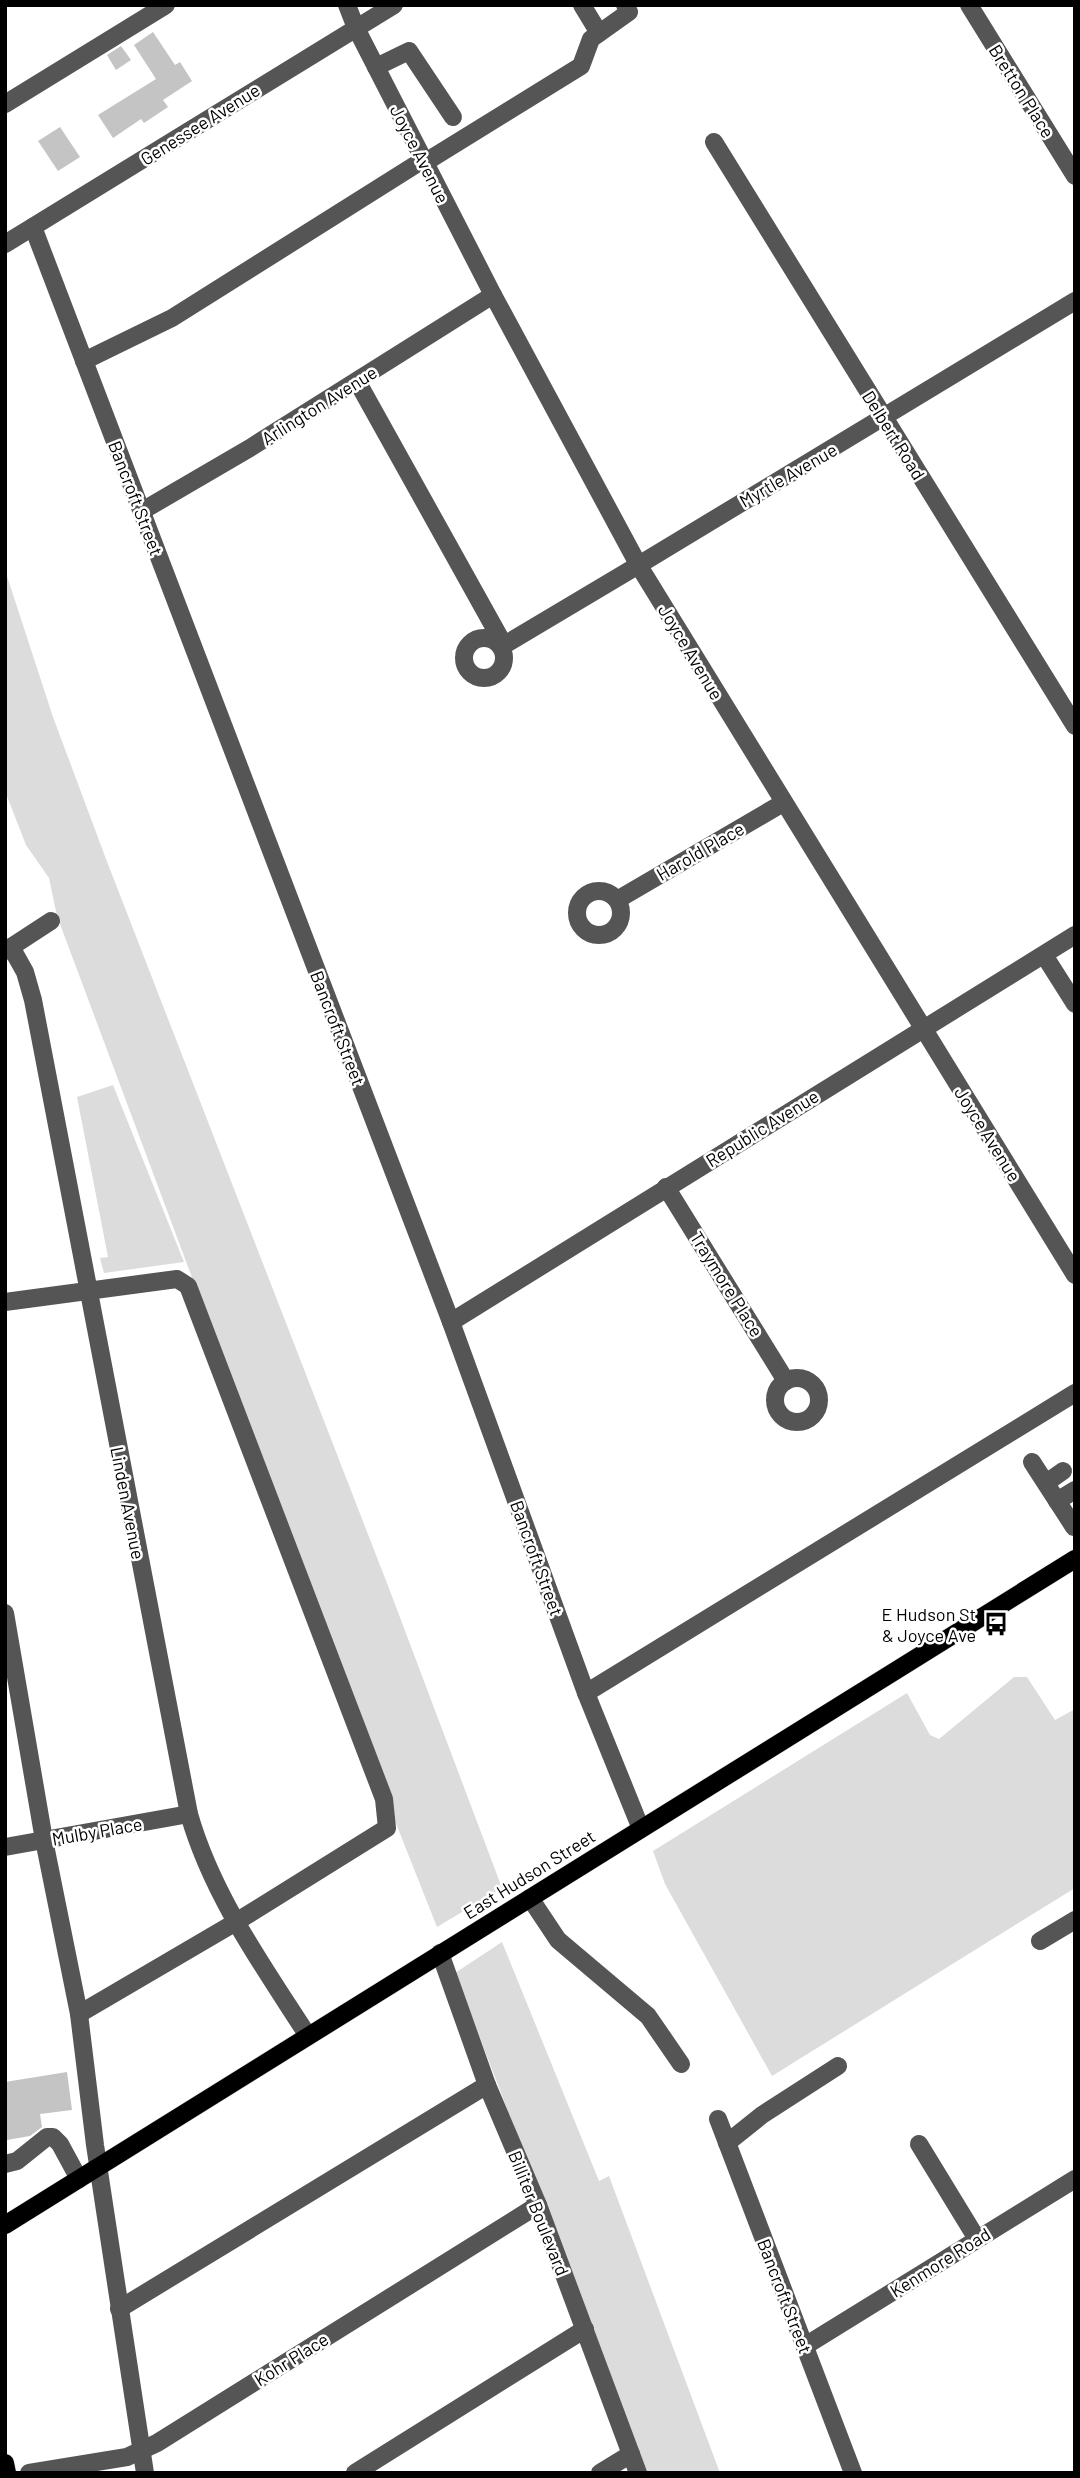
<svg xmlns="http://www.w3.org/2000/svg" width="1080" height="2478" font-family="Barlow,sans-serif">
	<rect width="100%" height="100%" fill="#fff"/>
	<g fill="#dcdcdc">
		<path d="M 5,570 L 53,717 L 106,859 L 390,1591 L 502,1888 L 437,1927 L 395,1821 L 57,916 L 49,878 L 26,845 L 5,791 Z"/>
		<path d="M 113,1085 L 184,1262 L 104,1273 L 100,1258 L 108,1257 L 77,1097 Z"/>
		<path d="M 1014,1677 L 1027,1677 L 1055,1720 L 1075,1709 L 1075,1888 L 772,2076 L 665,1884 L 653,1851 L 907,1693 L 930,1735 L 939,1739 Z"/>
		<path d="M 502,1942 L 599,2181 L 609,2176 L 720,2473 L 647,2473 L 455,1973 Z"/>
	</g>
	<g fill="#c4c4c4">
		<path d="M 153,32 L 175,65 L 180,62 L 192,81 L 163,100 L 168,107 L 144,123 L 141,119 L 113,138 L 98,115 L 156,79 L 134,45 Z"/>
		<path d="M 121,46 L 131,60 L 116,70 L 107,55 Z"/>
		<path d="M 60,127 L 80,157 L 58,171 L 38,141 Z"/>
		<path d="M 67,2072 L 72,2110 L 40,2114 L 42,2127 L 30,2136 L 7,2140 L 5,2082 Z"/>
	</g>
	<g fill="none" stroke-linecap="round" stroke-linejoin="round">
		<g stroke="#dbdbdb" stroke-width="19">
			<g id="major">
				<path d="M 5,2225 L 1075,1559"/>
				<path d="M 5,2463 L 7,2473"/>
			</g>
		</g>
		<g stroke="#555" stroke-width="18">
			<path d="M 347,5 L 356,28 L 493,295 L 639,566 L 1075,1275"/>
			<path d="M 582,5 L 599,33"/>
			<path d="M 969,5 L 1075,176"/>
			<path d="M 376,67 L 409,51 L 453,117"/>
			<path d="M 5,104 L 166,5"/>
			<path d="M 714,142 L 1075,726"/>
			<path d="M 424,163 L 581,66 L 591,39 L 629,12 L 625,5"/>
			<path d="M 33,227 L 451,1322 L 586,1693 L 641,1829"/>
			<path d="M 5,244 L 394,5"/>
			<path d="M 84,361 L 172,318 L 423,160"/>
			<path d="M 357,381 L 504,645"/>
			<path d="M 142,511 L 250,448 L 493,295"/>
			<circle cx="484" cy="658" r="20"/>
			<path d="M 501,647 C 693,533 884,418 1075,301"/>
			<circle cx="599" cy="913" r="22"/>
			<path d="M 617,900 L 783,803"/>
			<path d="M 11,947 L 25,972 L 33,1000 L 189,1814 C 212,1895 263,1966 308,2036"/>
			<path d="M 5,951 L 51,921"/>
			<path d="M 1044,955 L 1075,1004"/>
			<path d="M 666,1187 L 786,1381"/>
			<path d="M 5,1302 L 177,1279 L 188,1286 L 384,1799 L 387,1828 L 236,1922 L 79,2014"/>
			<path d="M 451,1322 L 1075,935"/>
			<circle cx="797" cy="1400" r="22"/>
			<path d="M 1032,1462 L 1074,1527"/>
			<path d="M 1046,1483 L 1063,1471"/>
			<path d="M 1057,1501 L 1075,1490"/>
			<path d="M 5,1613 L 44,1840 L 79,2014 L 95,2145 L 145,2473"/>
			<path d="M 586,1693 L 1075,1393"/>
			<path d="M 5,1847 L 189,1814"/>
			<path d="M 530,1898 L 558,1940 L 648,2016 L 681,2064"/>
			<path d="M 1040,1941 L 1075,1920"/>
			<path d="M 440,1953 L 487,2085 L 538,2205 L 638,2473"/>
			<path d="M 718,2119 L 853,2473"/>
			<path d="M 727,2143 L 762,2115 L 838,2066"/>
			<path d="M 919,2144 L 977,2239"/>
			<path d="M 5,2164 L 17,2161 L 47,2137 L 53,2137 L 60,2144 L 79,2179"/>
			<path d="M 119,2309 L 487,2085"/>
			<path d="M 805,2346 L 1075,2179"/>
			<path d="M 29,2473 L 127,2457 L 157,2443 L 538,2205"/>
			<path d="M 355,2473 L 585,2329"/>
			<path d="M 600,2473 L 631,2454"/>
		</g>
		<use href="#major" stroke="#000" stroke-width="18"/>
	</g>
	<defs>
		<g id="bus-bare" transform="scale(1.89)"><path d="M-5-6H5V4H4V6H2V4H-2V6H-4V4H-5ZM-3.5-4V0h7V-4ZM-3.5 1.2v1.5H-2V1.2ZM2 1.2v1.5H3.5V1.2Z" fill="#000" stroke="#fff" stroke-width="2.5" paint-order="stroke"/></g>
	</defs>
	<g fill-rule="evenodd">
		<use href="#bus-bare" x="996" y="1624"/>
	</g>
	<g text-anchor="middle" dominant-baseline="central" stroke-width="5" stroke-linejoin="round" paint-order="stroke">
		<g font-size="18" fill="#000" stroke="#fff">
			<text transform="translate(1022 91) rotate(58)">Bretton Place</text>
			<text transform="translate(200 124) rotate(-32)">Genessee Avenue</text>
			<text transform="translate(420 154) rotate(63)">Joyce Avenue</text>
			<text transform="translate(319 405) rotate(-32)">Arlington Avenue</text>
			<text transform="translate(894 435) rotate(58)">Delbert Road</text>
			<text transform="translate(788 475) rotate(-30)">Myrtle Avenue</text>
			<text transform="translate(136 498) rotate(69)">Bancroft Street</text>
			<text transform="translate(691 652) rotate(59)">Joyce Avenue</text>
			<text transform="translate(700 851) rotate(-30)">Harold Place</text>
			<text transform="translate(338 1028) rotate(69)">Bancroft Street</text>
			<text transform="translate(762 1128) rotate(-32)">Republic Avenue</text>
			<text transform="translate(988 1134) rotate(58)">Joyce Avenue</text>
			<text transform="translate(727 1284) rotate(58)">Traymore Place</text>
			<text transform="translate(128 1503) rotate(79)">Linden Avenue</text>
			<text transform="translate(537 1558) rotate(70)">Bancroft Street</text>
			<text transform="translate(97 1831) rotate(-10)">Mulby Place</text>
			<text transform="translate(529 1874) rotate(-32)">East Hudson Street</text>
			<text transform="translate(539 2213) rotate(68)">Billiter Boulevard</text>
			<text transform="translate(940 2262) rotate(-32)">Kenmore Road</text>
			<text transform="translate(785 2296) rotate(69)">Bancroft Street</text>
			<text transform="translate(291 2359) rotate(-32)">Kohr Place</text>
		</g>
		<g font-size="18" fill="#000" stroke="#fff" text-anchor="end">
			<text x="976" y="1614">E Hudson St<tspan x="976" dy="21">&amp; Joyce Ave</tspan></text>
		</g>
	</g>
	<rect width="1080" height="2478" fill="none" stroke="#000000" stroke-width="14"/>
</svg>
